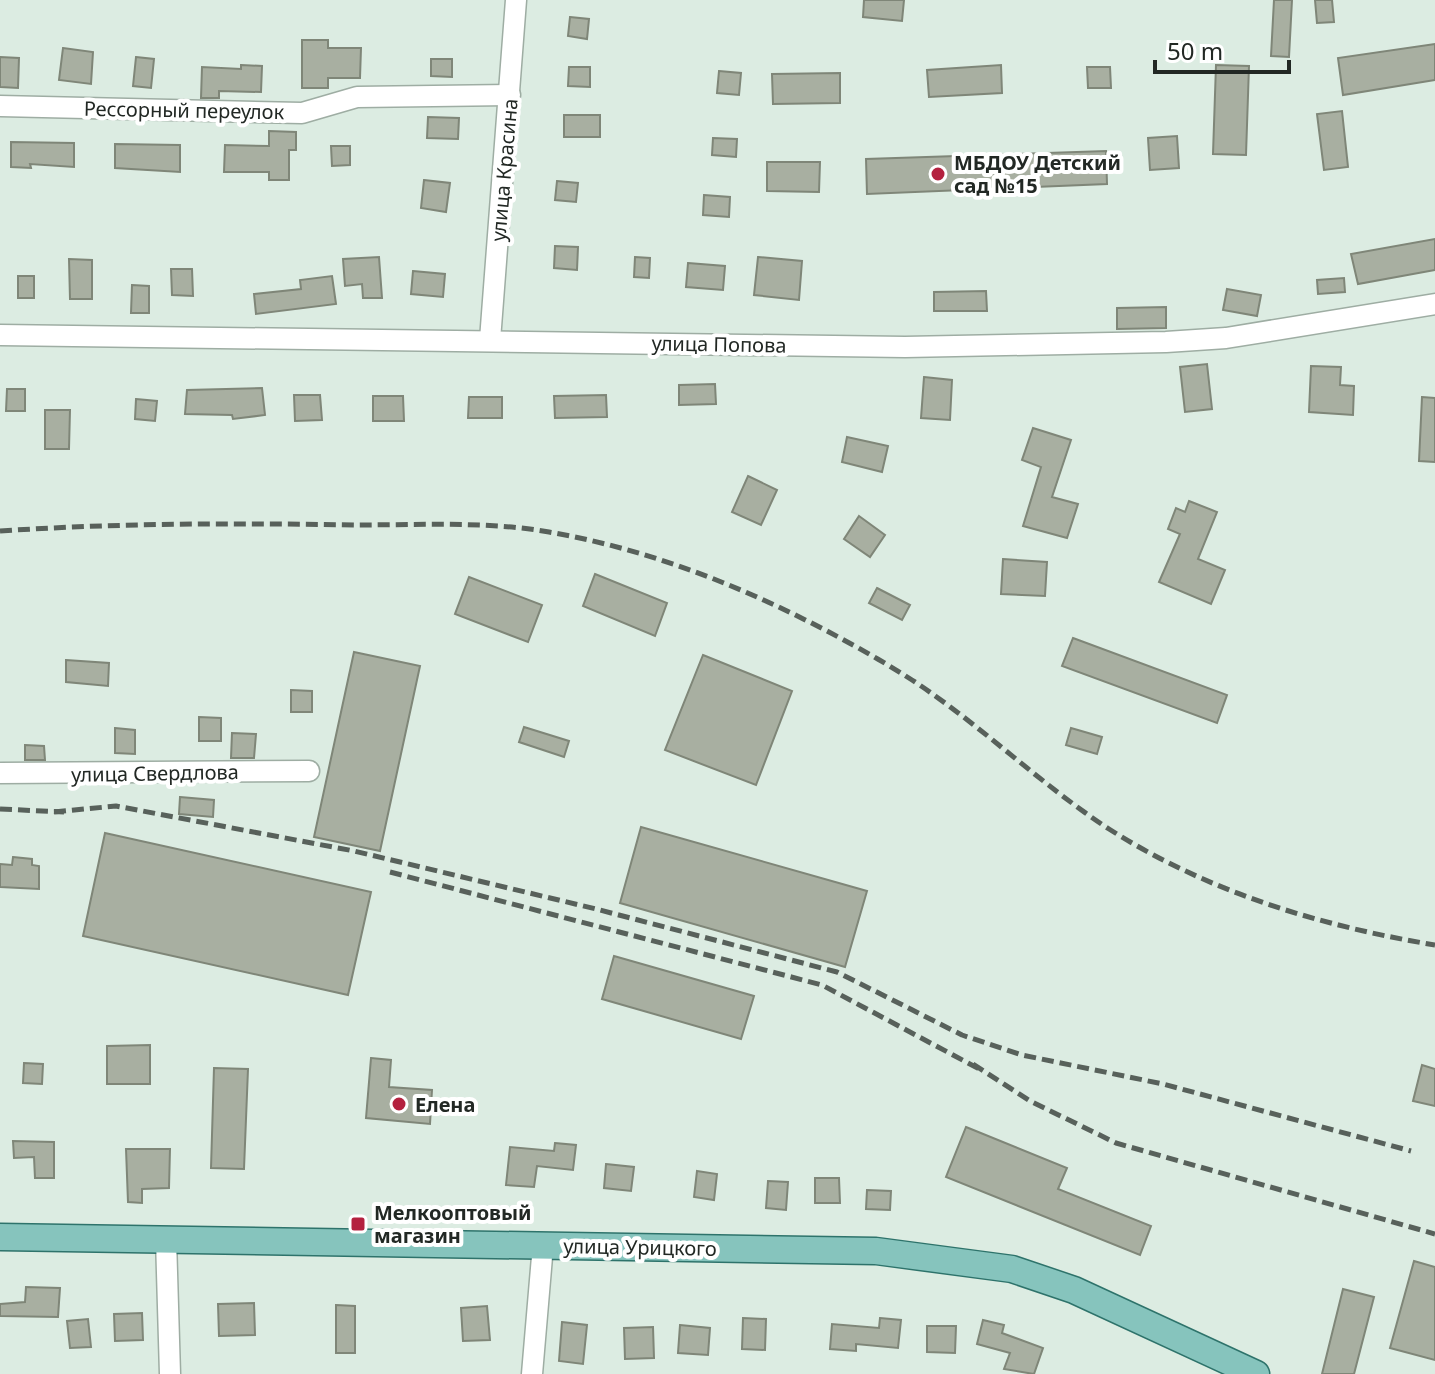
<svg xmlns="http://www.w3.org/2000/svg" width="1435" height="1374" font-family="'Noto Sans',sans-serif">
	<rect width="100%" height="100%" fill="#dcece2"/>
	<g fill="#a8afa1" stroke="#7f8678" stroke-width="2">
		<path d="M 864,0 L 904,0 L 902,21 L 863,17 Z"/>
		<path d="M 1274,0 L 1292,0 L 1289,57 L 1271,56 Z"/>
		<path d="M 1315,0 L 1332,0 L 1334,22 L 1317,23 Z"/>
		<path d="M 570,17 L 589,19 L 587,39 L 568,36 Z"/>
		<path d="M 302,40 L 328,40 L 328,48 L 361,48 L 360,78 L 328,78 L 328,88 L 302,88 Z"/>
		<path d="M 1435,44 L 1435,80 L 1343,95 L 1338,58 Z"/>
		<path d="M 63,48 L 93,52 L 91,84 L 59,80 Z"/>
		<path d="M 0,57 L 19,58 L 18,88 L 0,87 Z"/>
		<path d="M 136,57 L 154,59 L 151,88 L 133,86 Z"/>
		<path d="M 431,59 L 452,59 L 452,77 L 431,76 Z"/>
		<path d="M 241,65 L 262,66 L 261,92 L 219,91 L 219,98 L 201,98 L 202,67 L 241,69 Z"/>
		<path d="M 1001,65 L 1002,93 L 929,97 L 927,70 Z"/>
		<path d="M 1216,65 L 1249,66 L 1246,155 L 1213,154 Z"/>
		<path d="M 569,67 L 590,67 L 590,87 L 568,86 Z"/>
		<path d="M 1087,67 L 1110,67 L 1111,88 L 1088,88 Z"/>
		<path d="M 719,71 L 741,73 L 739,95 L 717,93 Z"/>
		<path d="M 840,73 L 840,103 L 773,104 L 772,74 Z"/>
		<path d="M 1342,111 L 1348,167 L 1324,170 L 1317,114 Z"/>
		<rect x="564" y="115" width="36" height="22"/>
		<path d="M 428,117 L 459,118 L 458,139 L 427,138 Z"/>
		<path d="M 269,131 L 296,132 L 296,150 L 289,150 L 289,180 L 269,180 L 269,172 L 224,172 L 225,145 L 269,146 Z"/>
		<path d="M 1177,136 L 1179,168 L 1150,170 L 1148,138 Z"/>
		<path d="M 713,138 L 737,139 L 736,157 L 712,155 Z"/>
		<path d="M 11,142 L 74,143 L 74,167 L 30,164 L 31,168 L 11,167 Z"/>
		<path d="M 115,144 L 180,145 L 180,172 L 115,168 Z"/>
		<path d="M 331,146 L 350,146 L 350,165 L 332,166 Z"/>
		<path d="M 1106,151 L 1107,184 L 867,194 L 866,159 Z"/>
		<path d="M 767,162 L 820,162 L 819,192 L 767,191 Z"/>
		<path d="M 424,180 L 450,183 L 446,212 L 421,208 Z"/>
		<path d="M 557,181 L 578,183 L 576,202 L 555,200 Z"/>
		<path d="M 704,195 L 730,197 L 729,217 L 703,215 Z"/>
		<path d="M 1435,239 L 1435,270 L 1358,284 L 1351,254 Z"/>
		<path d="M 555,246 L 578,247 L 577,270 L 554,268 Z"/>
		<path d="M 379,257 L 382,298 L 363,298 L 362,284 L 345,286 L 343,259 Z"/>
		<path d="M 635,257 L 650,258 L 649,278 L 634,277 Z"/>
		<path d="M 758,257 L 802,261 L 799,300 L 754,295 Z"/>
		<path d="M 69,259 L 92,260 L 92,299 L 70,299 Z"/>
		<path d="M 688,263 L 725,266 L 723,290 L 686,287 Z"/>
		<path d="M 171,269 L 192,269 L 193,296 L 172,295 Z"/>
		<path d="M 413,271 L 445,274 L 443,297 L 411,294 Z"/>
		<rect x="18" y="276" width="16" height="22"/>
		<path d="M 332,276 L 336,304 L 256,314 L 254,294 L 301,289 L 300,280 Z"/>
		<path d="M 1344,278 L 1345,292 L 1318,294 L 1317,280 Z"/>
		<path d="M 132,285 L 149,286 L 149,313 L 131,313 Z"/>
		<path d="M 1227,289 L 1261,295 L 1257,316 L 1223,310 Z"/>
		<path d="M 986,291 L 987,311 L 934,311 L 934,292 Z"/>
		<path d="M 1166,307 L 1166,328 L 1117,329 L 1117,308 Z"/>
		<path d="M 1207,364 L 1212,409 L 1185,412 L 1180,367 Z"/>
		<path d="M 1311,366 L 1341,367 L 1340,385 L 1354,386 L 1353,415 L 1309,412 Z"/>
		<path d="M 924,377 L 952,380 L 950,420 L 921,418 Z"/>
		<path d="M 715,384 L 716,404 L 679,405 L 679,385 Z"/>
		<path d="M 262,388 L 265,415 L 233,419 L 232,415 L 185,414 L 187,390 Z"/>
		<path d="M 7,389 L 25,389 L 25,411 L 6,411 Z"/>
		<path d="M 294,395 L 320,395 L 322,420 L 295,421 Z"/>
		<path d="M 606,395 L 607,417 L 555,418 L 554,396 Z"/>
		<path d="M 373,396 L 403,396 L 404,421 L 373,421 Z"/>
		<path d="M 469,397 L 502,397 L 502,418 L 468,418 Z"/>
		<path d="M 1422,397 L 1435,398 L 1435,462 L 1419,461 Z"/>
		<path d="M 136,399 L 157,401 L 155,421 L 135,419 Z"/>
		<path d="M 45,410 L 70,410 L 69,449 L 45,449 Z"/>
		<path d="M 1033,428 L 1071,440 L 1052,497 L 1078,504 L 1067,538 L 1023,526 L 1041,467 L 1022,460 Z"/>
		<path d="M 847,437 L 888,446 L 882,472 L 842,462 Z"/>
		<path d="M 748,476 L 777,490 L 761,525 L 732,512 Z"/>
		<path d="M 1189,501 L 1217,512 L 1198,559 L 1225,570 L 1211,604 L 1159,582 L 1180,534 L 1168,529 L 1176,508 L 1185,512 Z"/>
		<path d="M 859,516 L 885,535 L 870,557 L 844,539 Z"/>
		<path d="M 1003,559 L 1047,562 L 1045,596 L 1001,594 Z"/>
		<path d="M 595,574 L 667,603 L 655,636 L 583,606 Z"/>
		<path d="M 469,577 L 542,605 L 528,642 L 455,614 Z"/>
		<path d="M 877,588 L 910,605 L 902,620 L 869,603 Z"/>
		<path d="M 1073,638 L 1227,695 L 1217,723 L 1062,666 Z"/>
		<path d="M 354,652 L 420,666 L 380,851 L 314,837 Z"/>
		<path d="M 703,655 L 792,691 L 756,785 L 665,750 Z"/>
		<path d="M 66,660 L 109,663 L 108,686 L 66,682 Z"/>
		<path d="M 291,690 L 312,691 L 312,712 L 291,712 Z"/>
		<path d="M 199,717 L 221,718 L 221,741 L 199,741 Z"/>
		<path d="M 524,727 L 569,741 L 564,757 L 519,742 Z"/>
		<path d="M 115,728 L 135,730 L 135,754 L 115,753 Z"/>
		<path d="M 1071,728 L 1102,737 L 1097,754 L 1066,745 Z"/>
		<path d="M 232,733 L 256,734 L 254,758 L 231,758 Z"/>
		<path d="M 25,745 L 44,746 L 45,760 L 25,760 Z"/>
		<path d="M 180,797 L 214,800 L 213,817 L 179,814 Z"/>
		<path d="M 641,827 L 867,891 L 845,967 L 620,903 Z"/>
		<path d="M 105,833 L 371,892 L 348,995 L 83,936 Z"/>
		<path d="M 13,857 L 32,859 L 32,865 L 39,866 L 39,889 L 0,887 L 0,864 L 12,865 Z"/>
		<path d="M 614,956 L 754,996 L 741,1039 L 602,999 Z"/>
		<path d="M 150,1045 L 150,1084 L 107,1084 L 107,1046 Z"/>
		<path d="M 371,1058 L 391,1060 L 389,1087 L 432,1090 L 430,1124 L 366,1118 Z"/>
		<path d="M 24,1063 L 43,1064 L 42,1084 L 23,1083 Z"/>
		<path d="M 1422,1065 L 1435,1069 L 1435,1106 L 1413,1101 Z"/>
		<path d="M 214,1068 L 248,1069 L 244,1169 L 211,1168 Z"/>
		<path d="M 966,1127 L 1067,1168 L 1058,1189 L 1151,1226 L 1140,1255 L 946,1177 Z"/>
		<path d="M 13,1141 L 54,1142 L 54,1178 L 35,1178 L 34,1157 L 14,1158 Z"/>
		<path d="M 555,1143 L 576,1145 L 573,1170 L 537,1166 L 534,1187 L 506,1185 L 510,1147 L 554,1151 Z"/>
		<path d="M 126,1149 L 170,1149 L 169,1188 L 142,1189 L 142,1203 L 128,1202 Z"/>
		<path d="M 606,1164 L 634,1167 L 631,1191 L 604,1188 Z"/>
		<path d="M 697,1171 L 717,1174 L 714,1200 L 694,1197 Z"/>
		<path d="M 815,1178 L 839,1178 L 840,1203 L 815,1203 Z"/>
		<path d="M 768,1181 L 788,1182 L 786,1210 L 766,1208 Z"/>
		<path d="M 867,1190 L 891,1191 L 890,1210 L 866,1209 Z"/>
		<path d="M 1414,1261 L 1435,1267 L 1435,1360 L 1390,1348 Z"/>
		<path d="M 26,1287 L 60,1288 L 58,1317 L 0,1316 L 0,1304 L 25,1302 Z"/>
		<path d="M 1343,1289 L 1374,1297 L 1354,1374 L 1322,1374 Z"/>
		<path d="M 254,1303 L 255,1335 L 219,1336 L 218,1304 Z"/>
		<path d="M 336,1305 L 355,1306 L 355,1353 L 336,1353 Z"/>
		<path d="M 487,1306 L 490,1340 L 463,1341 L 461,1308 Z"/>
		<path d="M 142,1313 L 143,1340 L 115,1341 L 114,1314 Z"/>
		<path d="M 743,1318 L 766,1319 L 765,1350 L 742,1349 Z"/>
		<path d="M 880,1318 L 901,1320 L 898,1348 L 856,1344 L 856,1351 L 830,1349 L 832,1324 L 879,1328 Z"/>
		<path d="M 88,1319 L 91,1347 L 70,1348 L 67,1321 Z"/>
		<path d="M 983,1320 L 1004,1325 L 1002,1333 L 1043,1348 L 1034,1374 L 1004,1369 L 1010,1353 L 977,1344 Z"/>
		<path d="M 562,1322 L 587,1325 L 583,1364 L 559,1361 Z"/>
		<path d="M 680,1325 L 710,1328 L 708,1355 L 678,1353 Z"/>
		<path d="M 927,1326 L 956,1326 L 955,1353 L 927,1352 Z"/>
		<path d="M 653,1327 L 654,1358 L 625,1359 L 624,1328 Z"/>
	</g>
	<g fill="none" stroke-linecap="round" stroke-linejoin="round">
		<g stroke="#9eada3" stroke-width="23">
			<g id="minor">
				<path d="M 0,106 L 302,113 L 357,97 L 510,95"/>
				<path d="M 0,335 L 905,347 L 1166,342 L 1226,338 L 1435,304"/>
				<path d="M 490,340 L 516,0"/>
				<path d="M 0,773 L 309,771"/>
				<path d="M 166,1239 L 170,1374"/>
				<path d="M 532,1374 L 543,1245"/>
			</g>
		</g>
		<g stroke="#2e736b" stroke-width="29">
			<path id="major" d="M 0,1237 L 876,1251 L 1012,1269 L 1074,1290 L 1256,1374"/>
		</g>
		<use href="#minor" stroke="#fff" stroke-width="20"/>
		<use href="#major" stroke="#86c4bd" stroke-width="26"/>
		<g stroke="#58615b" stroke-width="5" stroke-dasharray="12 6" stroke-linecap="butt">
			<path d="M 0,531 C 118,523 237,523 356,525 C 419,525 487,521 549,532 C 646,549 737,584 825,630 C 854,645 884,662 912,680 C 981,725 1040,784 1109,829 C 1208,892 1320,926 1435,945"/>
			<path d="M 0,809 L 64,812"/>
			<path d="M 54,812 L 116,806 L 354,851 L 596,909 L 837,972 L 962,1035 L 1022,1055 L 1163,1084 L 1411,1151"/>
			<path d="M 390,872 L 822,985 L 983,1071"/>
			<path d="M 973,1064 L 1030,1101 L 1116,1143 L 1435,1234"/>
		</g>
	</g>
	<g fill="#b4213f" stroke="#fff" stroke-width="3">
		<circle cx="938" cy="174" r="8"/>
		<circle cx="399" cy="1104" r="8"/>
		<rect x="350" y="1216" width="16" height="16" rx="4"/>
	</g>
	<g text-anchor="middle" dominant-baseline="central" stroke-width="8" stroke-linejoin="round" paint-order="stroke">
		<g font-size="20" fill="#222824" stroke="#fff">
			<text transform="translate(184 110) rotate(1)">Рессорный переулок</text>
			<text transform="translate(504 170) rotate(-85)">улица Красина</text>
			<text transform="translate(719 344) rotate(1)">улица Попова</text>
			<text transform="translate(155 773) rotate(-1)">улица Свердлова</text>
			<text transform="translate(640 1247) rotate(1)">улица Урицкого</text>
		</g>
		<g font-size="20" font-weight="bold" fill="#222824" stroke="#fff" text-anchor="start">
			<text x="954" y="162">МБДОУ Детский<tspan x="954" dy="23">сад №15</tspan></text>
			<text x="415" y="1104">Елена</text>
			<text x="374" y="1212">Мелкооптовый<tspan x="374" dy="23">магазин</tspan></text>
		</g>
	</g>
	<path d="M1155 60v12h134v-12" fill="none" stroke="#222824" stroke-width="4"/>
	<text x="1167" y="60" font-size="24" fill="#222824" stroke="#ffffff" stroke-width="6" paint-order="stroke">50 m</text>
</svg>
